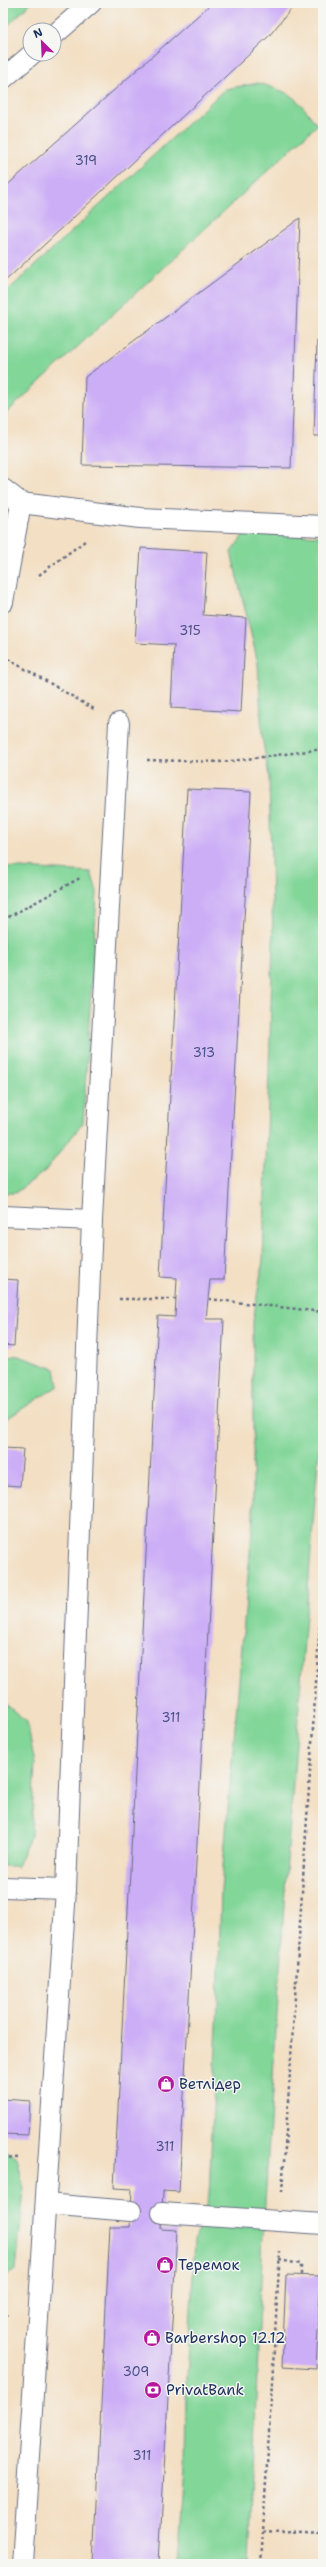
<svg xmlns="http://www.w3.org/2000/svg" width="326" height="2567" font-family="'Shantell Sans',sans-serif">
	<rect width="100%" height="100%" fill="#f6f6f2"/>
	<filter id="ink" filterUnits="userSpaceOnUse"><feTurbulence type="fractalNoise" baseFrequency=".025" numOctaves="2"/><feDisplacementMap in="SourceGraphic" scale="8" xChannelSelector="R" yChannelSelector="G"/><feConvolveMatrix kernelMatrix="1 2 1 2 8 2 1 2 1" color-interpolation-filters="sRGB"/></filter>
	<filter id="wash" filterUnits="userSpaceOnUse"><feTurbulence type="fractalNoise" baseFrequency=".012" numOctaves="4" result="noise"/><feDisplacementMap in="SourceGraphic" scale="16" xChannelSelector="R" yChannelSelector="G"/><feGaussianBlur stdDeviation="0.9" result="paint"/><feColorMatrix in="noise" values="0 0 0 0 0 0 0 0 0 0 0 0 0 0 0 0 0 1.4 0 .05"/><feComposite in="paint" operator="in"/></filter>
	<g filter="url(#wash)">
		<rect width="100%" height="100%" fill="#f3dfc3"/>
		<g fill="#81d698" stroke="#4e827b">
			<path d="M 3,3 L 31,3 L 3,30 Z"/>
			<path d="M 258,83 C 292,93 296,96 317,125 L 3,416 L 3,295 L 225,89 Z"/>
			<path d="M 245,533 L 323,536 L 323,1395 L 286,1874 L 263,2233 L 249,2564 L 178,2564 L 185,2471 L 186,2395 L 195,2240 L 209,2195 L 218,2003 L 221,1889 L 253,1518 L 253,1321 L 263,1260 L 273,942 L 269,777 L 262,736 L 258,663 L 231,552 Z"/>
			<path d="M 3,867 L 91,872 L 97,892 L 83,1123 L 45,1171 L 15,1193 L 3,1193 Z"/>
			<path d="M 3,1355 L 19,1356 L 55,1369 L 58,1386 L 3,1421 Z"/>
			<path d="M 3,1702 L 27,1722 L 35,1764 L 31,1835 L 17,1866 L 3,1866 Z"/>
			<path d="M 3,2148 L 17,2158 L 24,2189 L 16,2270 L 3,2277 Z"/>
		</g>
		<g id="blocks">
			<g fill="#ccaef6">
				<path d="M 212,3 L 296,3 L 269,36 L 3,283 L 3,189 Z"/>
				<path d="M 300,218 L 291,468 L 82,465 L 85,377 Z"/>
				<path d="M 317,341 L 323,341 L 323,436 L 314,436 Z"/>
				<path d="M 141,548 L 207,552 L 203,615 L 246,618 L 241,712 L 171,708 L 174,645 L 135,643 Z"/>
				<path d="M 187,789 L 251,792 L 224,1280 L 210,1280 L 206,1319 L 224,1319 L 179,2192 L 163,2191 L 161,2229 L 177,2230 L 159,2564 L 93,2564 L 110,2227 L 130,2227 L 131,2211 L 132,2189 L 114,2188 L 158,1316 L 175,1317 L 177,1278 L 160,1277 Z"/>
				<path d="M 3,1279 L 18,1280 L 14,1346 L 3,1345 Z"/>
				<path d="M 3,1448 L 23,1449 L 20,1486 L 3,1485 Z"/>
				<path d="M 3,2099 L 30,2101 L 28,2135 L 3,2134 Z"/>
				<path d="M 286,2275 L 321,2276 L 316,2369 L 282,2367 Z"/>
			</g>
		</g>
	</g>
	<g filter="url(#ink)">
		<use href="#blocks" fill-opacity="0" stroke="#676d81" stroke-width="1"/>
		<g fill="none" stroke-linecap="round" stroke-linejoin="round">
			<g stroke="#676d81" stroke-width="22">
				<g id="lane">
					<path d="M 54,35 L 91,3"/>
					<path d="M 3,79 L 32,54"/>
					<path d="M 3,489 L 21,503 L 140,518 L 323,526"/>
					<path d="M 3,602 L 21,503"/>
					<path d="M 3,1216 L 92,1220"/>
					<path d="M 3,1887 L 66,1889"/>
					<path d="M 46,2204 L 131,2211"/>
					<path d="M 162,2213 L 323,2224"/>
					<path d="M 22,2564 L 66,1889 L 92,1220 L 119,723"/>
				</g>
			</g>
			<g stroke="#676d81" stroke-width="2.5" stroke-dasharray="3 3" stroke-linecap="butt">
				<path d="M 39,575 L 85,541"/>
				<path d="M 3,656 L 94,709"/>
				<path d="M 147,760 L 224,762 L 323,749"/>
				<path d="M 3,920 L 80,878"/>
				<path d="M 119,1299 L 176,1299"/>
				<path d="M 209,1299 L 323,1312"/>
				<path d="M 3,2157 L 18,2158"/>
				<path d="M 282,2192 L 323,1578"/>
				<path d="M 279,2260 L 301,2264 L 301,2275"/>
				<path d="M 3,2321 L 8,2315"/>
				<path d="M 263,2531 L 323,2534"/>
				<path d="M 261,2564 L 280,2251"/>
			</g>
			<use href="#lane" stroke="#fff" stroke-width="20"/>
		</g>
	</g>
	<defs>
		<g id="shop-disc" transform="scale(0.9)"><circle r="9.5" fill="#b5179e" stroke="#f6f6f2"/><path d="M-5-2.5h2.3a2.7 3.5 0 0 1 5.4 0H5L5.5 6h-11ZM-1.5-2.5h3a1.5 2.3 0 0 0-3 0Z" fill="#fff"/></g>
		<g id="bank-disc" transform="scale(0.9)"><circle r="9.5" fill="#b5179e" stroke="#f6f6f2"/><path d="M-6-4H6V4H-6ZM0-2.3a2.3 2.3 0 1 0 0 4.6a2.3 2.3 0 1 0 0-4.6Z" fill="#fff"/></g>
	</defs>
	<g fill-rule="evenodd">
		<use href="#shop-disc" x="166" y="2084"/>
		<use href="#shop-disc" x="165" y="2265"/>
		<use href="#shop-disc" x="152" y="2338"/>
		<use href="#bank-disc" x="153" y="2390"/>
	</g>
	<g text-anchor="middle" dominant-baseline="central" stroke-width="3" stroke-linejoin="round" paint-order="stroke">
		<g font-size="13" fill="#474f84">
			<text x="86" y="160">319</text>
			<text x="190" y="630">315</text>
			<text x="204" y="1052">313</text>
			<text x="171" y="1717">311</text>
			<text x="165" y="2146">311</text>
			<text x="136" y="2371">309</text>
			<text x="142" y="2455">311</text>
		</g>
		<g font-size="15" fill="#1b2f5e" stroke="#f6f6f2" text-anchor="start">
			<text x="179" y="2084">Ветлідер</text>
			<text x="178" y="2265">Теремок</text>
			<text x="165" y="2338">Barbershop 12.12</text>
			<text x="166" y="2390">PrivatBank</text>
		</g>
	</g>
	<rect width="326" height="2567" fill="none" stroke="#f6f6f2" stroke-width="16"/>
	<g transform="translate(42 42) rotate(336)"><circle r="19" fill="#f6f6f2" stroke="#9ea6b7"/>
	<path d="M0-3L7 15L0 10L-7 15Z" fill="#b5179e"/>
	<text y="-6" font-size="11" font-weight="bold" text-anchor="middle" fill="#1b2f5e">N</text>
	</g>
</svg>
